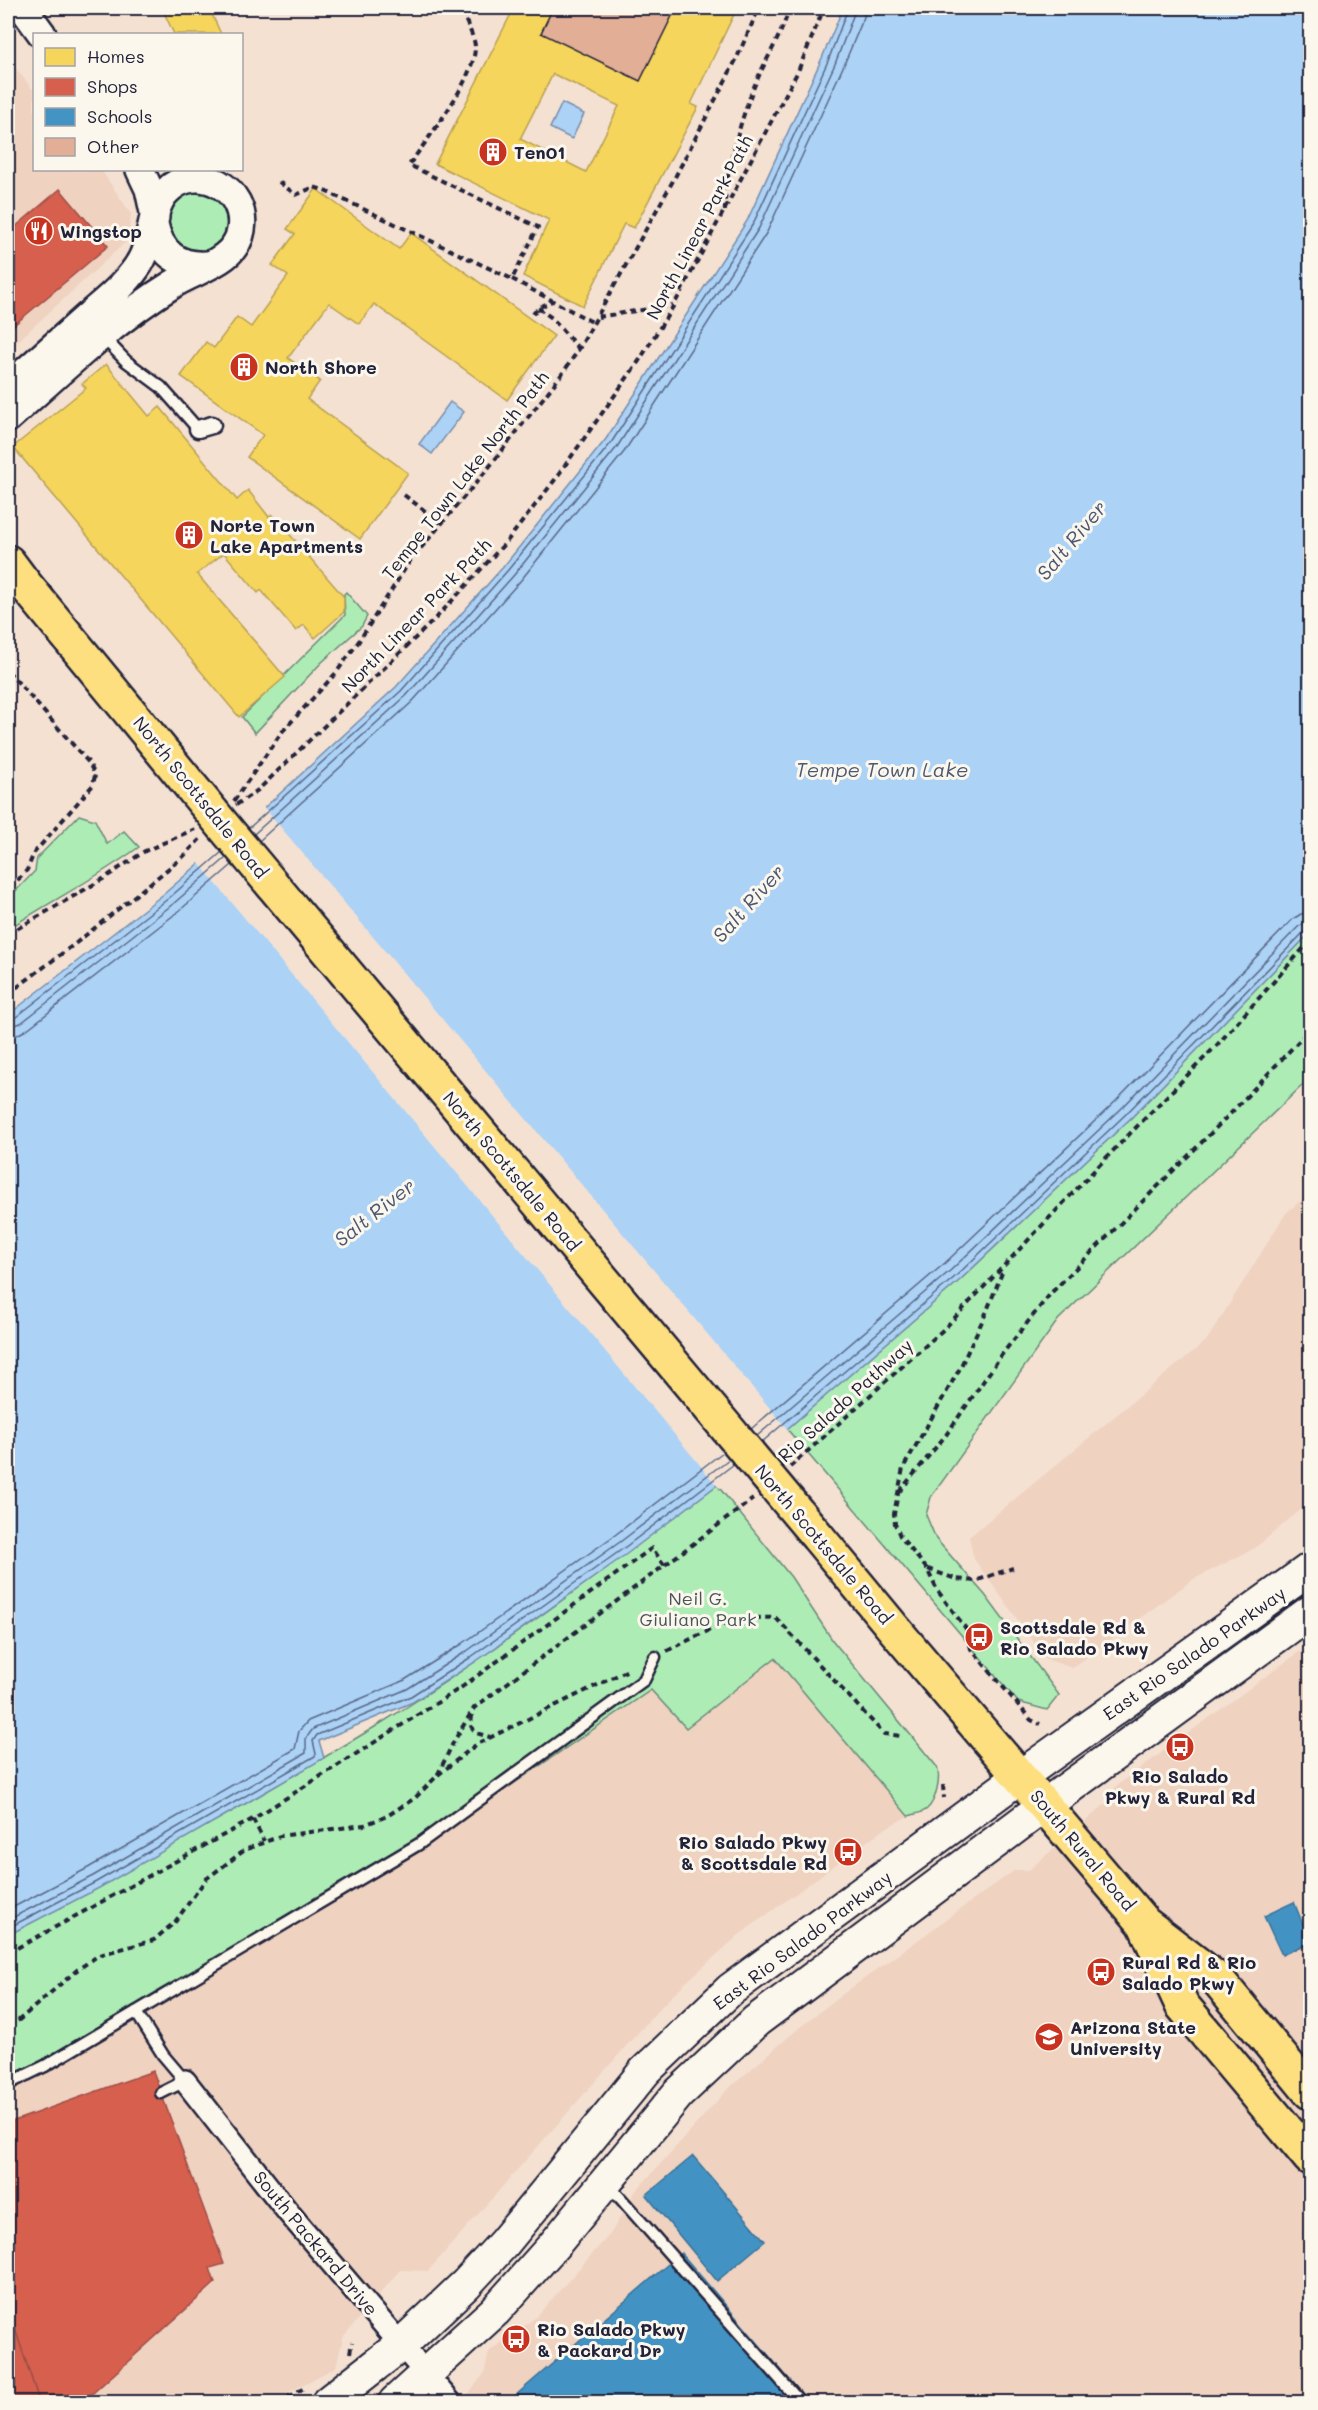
<svg xmlns="http://www.w3.org/2000/svg" width="1318" height="2410" font-family="Mali,sans-serif">
	<rect width="100%" height="100%" fill="#f4e1d2"/>
	<filter id="ink" filterUnits="userSpaceOnUse"><feTurbulence type="fractalNoise" baseFrequency=".0167" numOctaves="2"/><feDisplacementMap in="SourceGraphic" scale="12" xChannelSelector="R" yChannelSelector="G"/><feConvolveMatrix kernelMatrix="1 2 1 2 8 2 1 2 1" color-interpolation-filters="sRGB"/></filter>
	<g filter="url(#ink)">
		<g fill="#efd2c0">
			<path d="M 8,59 L 34,91 L 34,170 L 101,170 L 131,214 L 128,240 L 8,350 Z"/>
			<path d="M 1310,1193 L 1310,1502 L 1255,1548 L 1192,1580 L 1072,1668 L 1046,1659 L 974,1559 L 969,1537 L 1207,1340 L 1286,1213 Z"/>
			<path d="M 1310,1644 L 1310,2402 L 462,2402 L 484,2374 L 489,2352 L 536,2317 L 611,2233 L 635,2192 L 728,2089 L 805,2023 L 843,1994 L 1015,1870 L 1029,1870 L 1109,1801 L 1116,1786 Z"/>
			<path d="M 775,1658 L 908,1816 L 884,1829 L 739,1935 L 685,1983 L 658,2010 L 428,2271 L 400,2270 L 343,2337 L 336,2367 L 270,2402 L 8,2402 L 8,2076 L 40,2062 L 161,1989 L 419,1848 L 651,1690 L 687,1728 Z"/>
		</g>
		<g fill="#adedb5" stroke="#688878" stroke-width="1.5">
			<circle cx="199" cy="222" r="30"/>
			<path d="M 346,592 L 367,616 L 362,626 L 321,663 L 255,733 L 242,717 L 345,615 L 344,594 Z"/>
			<path d="M 79,815 L 95,820 L 107,844 L 124,831 L 139,847 C 97,878 51,901 8,929 L 8,899 L 35,871 L 37,858 Z"/>
			<path d="M 1310,933 L 1310,1078 L 1058,1320 L 931,1497 L 926,1515 L 936,1539 L 985,1595 L 1059,1695 L 1047,1710 L 1018,1702 L 787,1429 L 960,1280 L 1132,1117 Z"/>
			<path d="M 717,1485 L 791,1577 L 833,1641 L 937,1767 C 941,1778 936,1801 927,1809 C 923,1813 914,1814 908,1816 L 775,1658 L 686,1728 L 651,1690 L 419,1848 L 161,1989 L 40,2062 L 8,2076 L 8,1935 C 88,1893 166,1849 245,1804 C 323,1758 402,1713 476,1661 C 558,1605 638,1545 717,1485 Z"/>
		</g>
		<g fill="#acd2f6" stroke="#758cab" stroke-width="1.5">
			<path d="M 843,8 L 1310,8 L 1310,933 L 1132,1117 L 960,1280 L 787,1429 L 717,1485 L 628,1553 L 475,1662 L 413,1702 L 319,1741 L 324,1758 L 99,1888 L 8,1935 L 8,1015 L 165,893 L 273,800 L 396,687 L 504,566 L 606,439 L 747,221 L 822,58 Z"/>
			<path d="M 562,103 L 584,114 L 572,139 L 550,128 Z"/>
			<path d="M 450,402 L 464,412 L 432,454 L 419,444 Z"/>
		</g>
		<path fill="#f4e1d2" d="M 262,805 L 789,1431 L 719,1488 L 197,861 Z"/>
		<g fill="#f6d55c" stroke="#b69f52" stroke-width="1.5" fill-rule="evenodd">
			<path d="M 162,8 L 209,8 L 221,34 L 174,34 Z"/>
			<path d="M 514,8 L 737,8 L 691,104 L 698,107 L 634,228 L 624,224 L 583,306 L 523,276 L 549,220 L 435,164 ZM 553,74 L 619,106 L 586,172 L 520,139 Z"/>
			<path d="M 316,189 L 399,249 L 411,233 L 554,336 L 507,400 L 374,304 L 359,324 L 329,303 L 288,358 L 320,381 L 307,399 L 408,473 L 360,539 L 247,457 L 263,435 L 181,376 L 206,342 L 214,348 L 237,317 L 251,327 L 288,276 L 272,265 L 295,234 L 287,229 Z"/>
			<path d="M 106,364 L 149,416 L 160,407 L 237,500 L 248,490 L 269,517 L 272,514 L 344,597 L 344,612 L 315,638 L 304,625 L 296,631 L 261,590 L 258,593 L 224,553 L 197,574 L 285,677 L 239,717 L 13,447 L 86,388 L 82,384 Z"/>
		</g>
		<g fill="#d6604d" stroke="#a04d48" stroke-width="1.5">
			<path d="M 60,189 L 108,246 L 8,330 L 8,233 Z"/>
			<path d="M 153,2071 L 224,2264 L 210,2268 L 215,2283 L 83,2402 L 34,2402 L 39,2401 L 8,2308 L 8,2123 Z"/>
			<path d="M 8,2308 L 39,2401 L 34,2402 L 8,2402 Z"/>
		</g>
		<g fill="#4393c3" stroke="#39719a" stroke-width="1.5">
			<path d="M 1294,1902 L 1310,1942 L 1282,1955 L 1264,1916 Z"/>
			<path d="M 693,2156 L 765,2241 L 717,2281 L 646,2195 Z"/>
			<path d="M 681,2253 L 806,2399 L 802,2402 L 508,2402 Z"/>
		</g>
		<g fill="none" stroke-linecap="round" stroke-linejoin="round">
			<g stroke="#596886" stroke-width="1.5">
				<path d="M 249,828 L 401,691 L 508,570 L 611,443 L 753,224 L 828,61 L 848,8"/>
				<path d="M 254,834 L 406,696 L 514,575 L 617,447 L 759,228 L 835,64 L 856,8"/>
				<path d="M 259,841 L 412,702 L 521,580 L 624,452 L 767,232 L 843,67 L 864,17 L 865,8"/>
				<path d="M 8,1020 L 16,1017 L 169,898 L 222,852"/>
				<path d="M 8,1027 L 21,1023 L 173,904 L 226,858"/>
				<path d="M 8,1036 L 17,1035 L 26,1030 L 179,911 L 232,865"/>
				<path d="M 751,1429 L 945,1263 L 1116,1101 L 1293,919 L 1301,914 L 1310,913"/>
				<path d="M 757,1436 L 951,1270 L 1122,1108 L 1299,926 L 1310,922"/>
				<path d="M 762,1442 L 956,1276 L 1127,1113 L 1304,932 L 1310,930"/>
				<path d="M 8,1910 L 88,1868 L 295,1749 L 299,1731 L 308,1721 L 403,1681 L 462,1644 L 615,1535 L 723,1452"/>
				<path d="M 8,1920 L 93,1876 L 306,1753 L 306,1738 L 313,1729 L 407,1689 L 467,1651 L 620,1542 L 729,1459"/>
				<path d="M 8,1928 L 96,1882 L 315,1756 L 316,1754 L 313,1741 L 317,1735 L 411,1696 L 471,1657 L 624,1548 L 734,1464"/>
			</g>
		</g>
		<path fill="#e2ae95" stroke="#22223b" stroke-width="1.5" d="M 553,8 L 676,8 L 640,81 L 541,33 Z"/>
		<g fill="none" stroke-linecap="round" stroke-linejoin="round">
			<g stroke="#22223b" stroke-width="15">
				<g id="service">
					<path d="M 102,336 L 126,361 L 161,387 L 198,429"/>
					<path d="M 136,2012 L 163,2055 L 185,2081 L 161,2093"/>
					<path d="M 8,2084 L 45,2066 L 419,1844 L 644,1680 L 655,1657"/>
					<path d="M 608,2184 L 800,2402"/>
				</g>
			</g>
			<g stroke="#22223b" stroke-width="21">
				<path id="pedestrian" d="M 198,429 L 212,425"/>
			</g>
			<g stroke="#22223b" stroke-width="26">
				<path id="minor" d="M 185,2081 L 288,2212 L 450,2402"/>
			</g>
			<g stroke="#22223b" stroke-width="32">
				<g id="tertiary">
					<path d="M 23,8 L 42,34"/>
					<path d="M 140,170 L 149,189 L 155,217"/>
					<path d="M 154,224 C 160,253 178,267 207,265"/>
					<path d="M 8,387 C 35,363 62,339 89,315 C 106,300 124,286 137,267 C 154,244 149,210 166,192 C 197,159 248,189 241,230 C 236,262 196,269 173,284 C 112,322 61,371 8,418"/>
				</g>
			</g>
			<g stroke="#22223b" stroke-width="36">
				<g id="secondary">
					<path d="M 328,2402 L 401,2345 L 466,2284 L 504,2243 L 645,2071 L 730,1990 L 1021,1776 L 1310,1569"/>
					<path d="M 395,2402 L 495,2311 L 554,2245 L 678,2094 L 756,2021 L 1045,1805 L 1310,1612"/>
				</g>
			</g>
			<g stroke="#22223b" stroke-width="38">
				<g id="primary">
					<path d="M 8,562 L 23,582"/>
					<path d="M 818,1537 L 895,1630 L 1144,1923 L 1217,1979 L 1310,2092"/>
					<path d="M 1146,1927 L 1182,2005 L 1310,2158"/>
				</g>
			</g>
			<g stroke="#22223b" stroke-width="4" stroke-dasharray="6 4.5" stroke-linecap="butt">
				<path d="M 279,182 L 296,195 L 314,187 L 323,190 L 512,279 L 538,227 L 409,165 C 428,138 475,79 475,47 C 475,38 467,25 464,16 L 475,8"/>
				<path d="M 725,211 C 723,179 743,110 757,80 C 767,57 783,33 789,8"/>
				<path d="M 512,279 L 594,323"/>
				<path d="M 538,308 L 552,318 L 579,349"/>
				<path d="M 533,314 L 538,308 L 552,301"/>
				<path d="M 598,317 L 673,305"/>
				<path d="M 404,495 L 441,523"/>
				<path d="M 8,671 L 89,763 L 95,775 L 93,785 L 34,853 L 27,870 L 8,891"/>
				<path d="M 234,801 L 281,733 L 336,673 L 359,641 L 410,561 L 486,471 L 562,374 L 579,349 L 674,179 L 736,60 L 759,8"/>
				<path d="M 236,805 L 258,790 L 437,617 L 508,540 L 554,481 L 639,361 L 674,305 L 798,71 L 824,8"/>
				<path d="M 8,934 L 103,879 L 145,851 L 195,829"/>
				<path d="M 8,994 L 76,943 L 184,856 L 200,839"/>
				<path d="M 1002,1273 L 986,1313 L 959,1370 L 903,1468 L 894,1514 L 895,1524 L 900,1536 L 927,1569 L 937,1590 L 967,1630 L 971,1649 L 1031,1720 L 1040,1724"/>
				<path d="M 790,1467 L 944,1329 L 1107,1157 L 1217,1045 L 1310,941"/>
				<path d="M 899,1492 L 946,1435 L 1003,1353 L 1051,1293 L 1233,1111 L 1310,1029"/>
				<path d="M 928,1569 L 956,1579 L 975,1581 L 1013,1568"/>
				<path d="M 667,1651 C 706,1632 731,1615 776,1618 L 884,1734 L 901,1736"/>
				<path d="M 472,1715 L 471,1726 L 476,1733 L 490,1737"/>
				<path d="M 438,1775 L 477,1744 L 630,1669"/>
				<path d="M 943,1785 L 944,1798"/>
				<path d="M 253,1819 L 264,1841"/>
				<path d="M 8,1953 L 253,1819 L 462,1687 L 652,1548 L 665,1566"/>
				<path d="M 8,2025 L 19,2020 L 77,1970 L 99,1955 L 154,1940 L 175,1922 L 206,1879 L 245,1850 L 280,1836 L 364,1825 L 387,1816 L 415,1798 L 437,1776 L 454,1741 L 474,1708 L 753,1499"/>
				<path d="M 350,2353 L 352,2342"/>
				<path d="M 279,2402 L 306,2387"/>
			</g>
			<use href="#service" stroke="#fbf7ec" stroke-width="10"/>
			<use href="#pedestrian" stroke="#fbf7ec" stroke-width="16"/>
			<use href="#minor" stroke="#fbf7ec" stroke-width="21"/>
			<use href="#tertiary" stroke="#fbf7ec" stroke-width="27"/>
			<use href="#secondary" stroke="#fbf7ec" stroke-width="32"/>
			<use href="#primary" stroke="#fddf80" stroke-width="33"/>
			<g stroke="#22223b" stroke-width="38" stroke-linecap="butt">
				<path id="primary-bridge" d="M 23,582 L 230,834 L 818,1537"/>
			</g>
			<use href="#primary-bridge" stroke="#fddf80" stroke-width="33"/>
		</g>
	</g>
	<defs>
		<g id="building-disc" transform="scale(1.5)"><circle r="9.5" fill="#c8321e" stroke="#fbf7ec"/><path d="M-4-6H4V6H1V3H-1V6H-4ZM-2.5-4.3h1.7v1.8h-1.7ZM.8-4.3h1.7v1.8H.8ZM-2.5-1h1.7V.8h-1.7ZM.8-1h1.7V.8H.8Z" fill="#fff"/></g>
		<g id="restaurant-disc" transform="scale(1.5)"><circle r="9.5" fill="#c8321e" stroke="#fbf7ec"/><path d="M-5-6h1v4h1v-4h1v4h1v-4h1v5L-1.5 .5V6h-2V.5L-5-1ZM5-6V6H3V1.5H1.5Q1.5-4 5-6Z" fill="#fff"/></g>
		<g id="bus-disc" transform="scale(1.5)"><circle r="9.5" fill="#c8321e" stroke="#fbf7ec"/><path d="M-5-6H5V4H4V6H2V4H-2V6H-4V4H-5ZM-3.5-4V0h7V-4ZM-3.5 1.2v1.5H-2V1.2ZM2 1.2v1.5H3.5V1.2Z" fill="#fff"/></g>
		<g id="university-disc" transform="scale(1.5)"><circle r="9.5" fill="#c8321e" stroke="#fbf7ec"/><path d="M0-5L7-2L0 1L-7-2ZM-4 1L0 2.5L4 1V4Q0 6-4 4Z" fill="#fff"/></g>
	</defs>
	<g fill-rule="evenodd">
		<use href="#building-disc" x="493" y="152"/>
		<use href="#restaurant-disc" x="39" y="231"/>
		<use href="#building-disc" x="244" y="367"/>
		<use href="#building-disc" x="189" y="535"/>
		<use href="#bus-disc" x="979" y="1637"/>
		<use href="#bus-disc" x="1180" y="1747"/>
		<use href="#bus-disc" x="848" y="1852"/>
		<use href="#bus-disc" x="1101" y="1972"/>
		<use href="#university-disc" x="1049" y="2037"/>
		<use href="#bus-disc" x="516" y="2339"/>
	</g>
	<g text-anchor="middle" dominant-baseline="central" stroke-width="6" stroke-linejoin="round" paint-order="stroke">
		<g font-size="18" font-weight="bold" fill="#22223b" stroke="#fbf7ec" text-anchor="start">
			<text x="514" y="152">Ten01</text>
			<text x="60" y="231">Wingstop</text>
			<text x="265" y="367">North Shore</text>
			<text x="210" y="525">Norte Town<tspan x="210" dy="21">Lake Apartments</tspan></text>
			<text x="1000" y="1627">Scottsdale Rd &amp;<tspan x="1000" dy="21">Rio Salado Pkwy</tspan></text>
			<text x="1180" y="1776" text-anchor="middle">Rio Salado<tspan x="1180" dy="21">Pkwy &amp; Rural Rd</tspan></text>
			<text x="827" y="1842" text-anchor="end">Rio Salado Pkwy<tspan x="827" dy="21">&amp; Scottsdale Rd</tspan></text>
			<text x="1122" y="1962">Rural Rd &amp; Rio<tspan x="1122" dy="21">Salado Pkwy</tspan></text>
			<text x="1070" y="2027">Arizona State<tspan x="1070" dy="21">University</tspan></text>
			<text x="537" y="2329">Rio Salado Pkwy<tspan x="537" dy="21">&amp; Packard Dr</tspan></text>
		</g>
		<g font-size="18" fill="#22223b" stroke="#fbf7ec">
			<text transform="translate(699 227) rotate(-62)">North Linear Park Path</text>
			<text transform="translate(465 475) rotate(-52)">Tempe Town Lake North Path</text>
			<text transform="translate(416 615) rotate(-46)">North Linear Park Path</text>
			<text transform="translate(201 797) rotate(51)">North Scottsdale Road</text>
			<text transform="translate(512 1171) rotate(50)">North Scottsdale Road</text>
			<text transform="translate(845 1400) rotate(-42)">Rio Salado Pathway</text>
			<text transform="translate(824 1544) rotate(50)">North Scottsdale Road</text>
			<text transform="translate(1194 1653) rotate(-35)">East Rio Salado Parkway</text>
			<text transform="translate(1083 1850) rotate(50)">South Rural Road</text>
			<text transform="translate(802 1940) rotate(-37)">East Rio Salado Parkway</text>
			<text transform="translate(316 2243) rotate(50)">South Packard Drive</text>
		</g>
		<g font-size="18" fill="#45555a" stroke="#fbf7ec">
			<text x="698" y="1598">Neil G.<tspan x="698" dy="21">Giuliano Park</tspan></text>
		</g>
		<g font-size="20" font-style="italic" fill="#4b5773" stroke="#fbf7ec">
			<text transform="translate(1071 540) rotate(-50)">Salt River</text>
			<text x="882" y="769">Tempe Town Lake</text>
			<text transform="translate(748 903) rotate(-48)">Salt River</text>
			<text transform="translate(374 1212) rotate(-38)">Salt River</text>
		</g>
	</g>
	<rect width="1318" height="2410" fill="none" stroke="#fbf7ec" stroke-width="30"/>
	<rect x="15" y="15" width="1288" height="2380" fill="none" stroke="#22223b" stroke-width="2" filter="url(#ink)"/>
	<rect x="33" y="33" width="210" height="138" fill="#fbf7ec" stroke="#a4a2a5" stroke-width="1.5"/>
	<rect x="45" y="48" width="30" height="18" fill="#f6d55c" stroke="#a4a2a5" stroke-width="1.5"/>
	<text x="87" y="63" font-size="18" fill="#22223b">Homes</text>
	<rect x="45" y="78" width="30" height="18" fill="#d6604d" stroke="#a4a2a5" stroke-width="1.5"/>
	<text x="87" y="93" font-size="18" fill="#22223b">Shops</text>
	<rect x="45" y="108" width="30" height="18" fill="#4393c3" stroke="#a4a2a5" stroke-width="1.5"/>
	<text x="87" y="123" font-size="18" fill="#22223b">Schools</text>
	<rect x="45" y="138" width="30" height="18" fill="#e2ae95" stroke="#a4a2a5" stroke-width="1.5"/>
	<text x="87" y="153" font-size="18" fill="#22223b">Other</text>
</svg>
